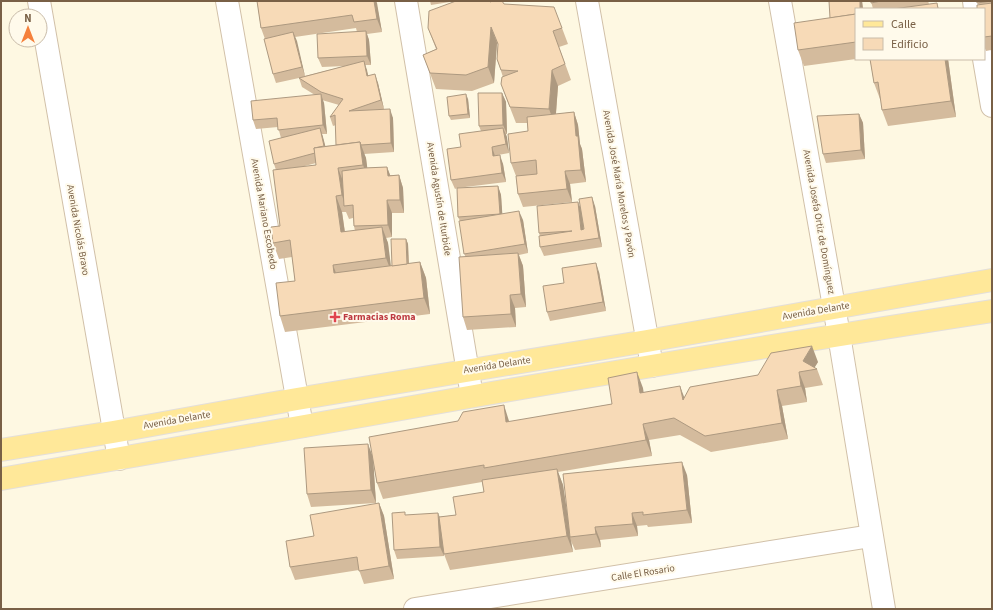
<svg xmlns="http://www.w3.org/2000/svg" width="993" height="610" font-family="'Source Sans 3',sans-serif">
	<rect width="100%" height="100%" fill="#fef8e2"/>
	<g fill="none" stroke-linecap="round" stroke-linejoin="round">
		<g stroke="#d1c0a8" stroke-width="24">
			<g id="minor">
				<path d="M 39,1 L 119,459"/>
				<path d="M 227,1 L 302,426"/>
				<path d="M 406,1 L 472,396"/>
				<path d="M 587,1 L 652,366"/>
				<path d="M 780,1 L 839,335 L 884,609"/>
				<path d="M 974,1 L 975,9"/>
				<path d="M 984,59 L 992,106"/>
				<path d="M 415,609 L 871,536"/>
			</g>
		</g>
		<g stroke="#e4dfda" stroke-width="24">
			<g id="major">
				<path d="M 1,450 L 113,432 L 297,399 L 647,341 L 992,280"/>
				<path d="M 1,479 C 157,453 313,424 469,397 C 643,367 817,338 992,311"/>
			</g>
		</g>
		<use href="#minor" stroke="#fff" stroke-width="22"/>
		<use href="#major" stroke="#ffe899" stroke-width="22"/>
	</g>
	<g fill="#d4bb9d" fill-rule="evenodd">
		<path d="M 257,1 L 376,1 L 382,32 L 367,34 L 369,40 L 371,65 L 365,65 L 368,75 L 378,83 L 384,109 L 383,109 L 393,118 L 394,152 L 364,154 L 366,158 L 367,168 L 387,167 L 390,175 L 399,175 L 403,188 L 404,213 L 392,213 L 392,237 L 386,238 L 388,243 L 390,266 L 392,266 L 406,239 L 408,244 L 409,264 L 420,262 L 426,278 L 430,314 L 285,332 L 280,316 L 295,281 L 292,257 L 279,259 L 273,243 L 280,226 L 276,170 L 274,164 L 281,138 L 278,127 L 256,129 L 253,120 L 315,95 L 302,87 L 299,78 L 276,83 L 273,74 L 265,39 L 261,28 ZM 356,28 L 357,32 L 318,58 L 322,67 L 345,66 L 305,76 L 295,37 ZM 322,100 L 339,105 L 330,117 L 333,126 L 336,125 L 336,145 L 325,146 L 322,134 L 327,134 L 324,103 ZM 316,163 L 316,165 L 301,167 ZM 342,212 L 346,212 L 349,219 L 353,218 L 354,226 L 355,231 L 345,232 Z"/>
		<path d="M 430,1 L 490,1 L 490,2 L 504,4 L 562,28 L 568,44 L 559,47 L 571,80 L 558,86 L 556,114 L 574,112 L 578,125 L 580,144 L 582,149 L 586,182 L 570,184 L 572,202 L 523,207 L 518,194 L 516,176 L 511,163 L 528,131 L 527,123 L 516,123 L 507,100 L 501,84 L 503,77 L 497,59 L 498,45 L 497,43 L 494,83 L 472,91 L 436,89 L 423,55 L 436,49 L 428,28 L 456,1 L 431,5 Z"/>
		<path d="M 862,1 L 863,9 L 856,9 L 856,59 L 804,66 L 798,50 L 830,18 Z"/>
		<path d="M 871,1 L 928,1 L 929,4 L 937,3 L 939,9 L 873,9 Z"/>
		<path d="M 977,1 L 992,1 L 992,54 L 991,50 L 986,51 L 984,46 L 984,9 L 978,4 Z"/>
		<path d="M 870,59 L 948,59 L 956,117 L 888,126 L 882,110 L 881,99 L 880,99 L 874,83 Z"/>
		<path d="M 502,93 L 506,102 L 507,134 L 506,134 L 509,153 L 498,155 L 503,164 L 506,182 L 457,188 L 498,186 L 501,195 L 502,214 L 523,220 L 528,253 L 519,255 L 523,266 L 526,307 L 515,308 L 516,327 L 467,330 L 463,317 L 465,256 L 460,221 L 458,217 L 457,188 L 455,189 L 451,180 L 461,147 L 481,131 L 479,126 Z"/>
		<path d="M 468,99 L 470,118 L 451,120 L 449,116 Z"/>
		<path d="M 859,114 L 863,123 L 865,159 L 826,163 L 823,154 Z"/>
		<path d="M 595,206 L 602,247 L 544,256 L 540,247 L 540,236 L 539,233 L 580,208 Z"/>
		<path d="M 599,272 L 606,311 L 550,321 L 547,312 L 564,283 Z"/>
		<path d="M 818,362 L 814,368 L 817,369 L 823,385 L 805,388 L 807,402 L 782,406 L 788,439 L 711,452 L 680,435 L 649,440 L 652,456 L 558,472 L 563,485 L 567,514 L 687,475 L 692,523 L 648,527 L 647,525 L 637,526 L 638,536 L 600,540 L 601,547 L 575,550 L 571,541 L 573,552 L 450,570 L 444,554 L 443,546 L 444,556 L 397,559 L 394,550 L 405,512 L 405,515 L 440,517 L 456,515 L 484,492 L 482,482 L 383,499 L 377,483 L 373,461 L 376,503 L 311,507 L 307,494 L 372,455 L 510,422 L 612,404 L 643,388 L 643,392 L 685,397 L 758,375 Z"/>
		<path d="M 379,503 L 384,516 L 394,579 L 364,584 L 359,570 L 295,580 L 290,567 L 314,536 Z"/>
	</g>
	<g fill="#ad9980">
		<path d="M 374,1 L 376,1 L 377,3 L 382,32 L 377,19 Z"/>
		<path d="M 860,1 L 862,1 L 863,9 L 860,9 Z"/>
		<path d="M 491,27 L 497,43 L 494,83 L 488,67 Z"/>
		<path d="M 366,31 L 369,40 L 371,65 L 367,56 Z"/>
		<path d="M 293,32 L 297,41 L 305,76 L 302,67 Z"/>
		<path d="M 945,59 L 948,59 L 956,117 L 951,101 Z"/>
		<path d="M 364,61 L 367,70 L 370,85 L 367,76 Z"/>
		<path d="M 552,70 L 558,86 L 555,125 L 549,109 Z"/>
		<path d="M 375,74 L 378,83 L 384,109 L 381,100 Z"/>
		<path d="M 502,93 L 506,102 L 507,134 L 503,125 Z"/>
		<path d="M 321,94 L 324,103 L 327,134 L 323,125 Z"/>
		<path d="M 466,94 L 468,99 L 470,118 L 468,114 Z"/>
		<path d="M 390,109 L 393,118 L 394,152 L 391,143 Z"/>
		<path d="M 574,112 L 578,125 L 580,144 L 582,149 L 586,182 L 581,170 L 576,136 Z"/>
		<path d="M 859,114 L 863,123 L 865,159 L 861,150 Z"/>
		<path d="M 320,128 L 323,137 L 329,160 L 325,151 Z"/>
		<path d="M 503,128 L 507,137 L 509,153 L 506,144 Z"/>
		<path d="M 360,142 L 366,158 L 369,181 L 363,165 Z"/>
		<path d="M 492,147 L 495,156 L 493,156 Z"/>
		<path d="M 500,155 L 503,164 L 506,182 L 502,173 Z"/>
		<path d="M 387,167 L 392,180 L 388,176 Z"/>
		<path d="M 338,168 L 344,184 L 345,206 L 342,195 Z"/>
		<path d="M 565,171 L 570,184 L 572,202 L 567,189 Z"/>
		<path d="M 399,175 L 403,188 L 404,213 L 400,200 Z"/>
		<path d="M 498,186 L 501,195 L 503,223 L 500,214 Z"/>
		<path d="M 336,196 L 342,212 L 347,248 L 341,232 Z"/>
		<path d="M 592,197 L 595,206 L 602,247 L 599,238 Z"/>
		<path d="M 387,200 L 392,213 L 392,237 L 388,225 Z"/>
		<path d="M 578,202 L 582,211 L 584,239 L 581,230 Z"/>
		<path d="M 519,211 L 523,220 L 528,253 L 525,244 Z"/>
		<path d="M 382,227 L 388,243 L 392,274 L 386,258 Z"/>
		<path d="M 406,239 L 408,244 L 409,273 L 408,269 Z"/>
		<path d="M 518,253 L 523,266 L 526,307 L 521,294 Z"/>
		<path d="M 420,262 L 426,278 L 430,314 L 424,298 Z"/>
		<path d="M 596,263 L 599,272 L 606,311 L 603,302 Z"/>
		<path d="M 333,265 L 339,281 L 334,273 Z"/>
		<path d="M 510,295 L 515,308 L 516,327 L 511,314 Z"/>
		<path d="M 812,346 L 818,362 L 813,370 L 803,361 Z"/>
		<path d="M 637,372 L 643,388 L 646,409 L 640,393 Z"/>
		<path d="M 799,372 L 805,388 L 807,402 L 801,386 Z"/>
		<path d="M 680,386 L 686,402 L 683,400 Z"/>
		<path d="M 777,390 L 782,406 L 788,439 L 782,423 Z"/>
		<path d="M 504,405 L 509,421 L 512,438 L 506,422 Z"/>
		<path d="M 643,424 L 649,440 L 652,456 L 646,440 Z"/>
		<path d="M 368,444 L 373,457 L 376,503 L 371,490 Z"/>
		<path d="M 682,462 L 687,475 L 692,523 L 687,510 Z"/>
		<path d="M 557,469 L 563,485 L 571,537 L 570,537 L 571,541 L 573,552 L 567,536 Z"/>
		<path d="M 379,503 L 384,516 L 394,579 L 389,566 Z"/>
		<path d="M 438,513 L 442,522 L 444,556 L 440,547 Z"/>
		<path d="M 632,513 L 637,526 L 638,536 L 633,524 Z"/>
		<path d="M 595,527 L 600,540 L 601,547 L 596,534 Z"/>
	</g>
	<g fill="#f7dab7" stroke="#ad9980">
		<path d="M 257,1 L 374,1 L 377,19 L 354,22 L 352,15 L 261,28 Z"/>
		<path d="M 456,1 L 490,1 L 490,2 L 493,1 L 502,1 L 504,4 L 554,7 L 562,28 L 553,31 L 565,64 L 552,70 L 549,109 L 510,107 L 501,84 L 502,77 L 518,71 L 501,70 L 497,59 L 498,44 L 491,27 L 488,67 L 466,75 L 430,73 L 423,55 L 437,49 L 428,28 L 429,11 Z"/>
		<path d="M 829,1 L 860,1 L 860,9 L 856,9 L 856,14 L 830,18 Z"/>
		<path d="M 871,1 L 881,1 L 871,3 Z"/>
		<path d="M 977,1 L 992,1 L 977,3 Z"/>
		<path d="M 937,3 L 938,9 L 893,9 Z"/>
		<path d="M 992,3 L 992,36 L 984,37 L 984,9 L 977,9 L 977,5 Z"/>
		<path d="M 856,14 L 856,42 L 798,50 L 794,23 Z"/>
		<path d="M 366,31 L 367,56 L 318,58 L 317,34 Z"/>
		<path d="M 293,32 L 302,67 L 273,74 L 264,39 Z"/>
		<path d="M 870,59 L 945,59 L 951,101 L 882,110 L 878,82 L 874,83 Z"/>
		<path d="M 364,61 L 367,76 L 375,74 L 381,100 L 349,111 L 390,109 L 391,143 L 361,145 L 360,142 L 336,145 L 335,115 L 330,117 L 343,99 L 321,92 L 299,78 Z"/>
		<path d="M 478,93 L 502,93 L 503,125 L 479,126 Z"/>
		<path d="M 321,94 L 323,125 L 278,130 L 277,118 L 253,120 L 251,101 Z"/>
		<path d="M 466,94 L 468,114 L 449,116 L 447,97 Z"/>
		<path d="M 574,112 L 576,136 L 578,136 L 581,170 L 565,171 L 567,189 L 518,194 L 516,176 L 537,174 L 536,160 L 511,163 L 508,134 L 528,131 L 527,117 Z"/>
		<path d="M 859,114 L 861,150 L 823,154 L 817,116 Z"/>
		<path d="M 320,128 L 324,146 L 314,148 L 315,153 L 274,164 L 269,141 Z"/>
		<path d="M 503,128 L 506,144 L 492,147 L 493,156 L 500,155 L 502,173 L 451,180 L 447,149 L 461,147 L 459,134 Z"/>
		<path d="M 360,142 L 363,165 L 338,168 L 342,195 L 336,196 L 341,232 L 382,227 L 386,258 L 333,265 L 334,273 L 420,262 L 424,298 L 280,316 L 276,283 L 295,281 L 290,240 L 273,243 L 271,227 L 280,226 L 273,170 L 316,165 L 314,148 Z"/>
		<path d="M 387,167 L 388,176 L 399,175 L 400,200 L 387,200 L 388,225 L 354,226 L 353,205 L 344,206 L 342,171 L 364,168 Z"/>
		<path d="M 498,186 L 500,214 L 458,217 L 457,188 Z"/>
		<path d="M 592,197 L 599,238 L 540,247 L 539,236 L 572,231 L 539,233 L 537,206 L 578,202 L 581,230 L 584,229 L 579,199 Z"/>
		<path d="M 519,211 L 525,244 L 464,254 L 459,221 Z"/>
		<path d="M 391,239 L 406,239 L 407,264 L 392,266 Z"/>
		<path d="M 518,253 L 521,294 L 510,295 L 511,314 L 463,317 L 459,257 Z"/>
		<path d="M 596,263 L 603,302 L 547,312 L 543,286 L 564,283 L 562,268 Z"/>
		<path d="M 812,346 L 803,361 L 817,369 L 799,372 L 801,386 L 777,390 L 782,423 L 705,436 L 674,418 L 643,424 L 646,440 L 484,468 L 484,465 L 377,483 L 369,437 L 458,421 L 463,412 L 504,405 L 506,422 L 612,404 L 608,378 L 637,372 L 640,393 L 680,386 L 683,400 L 690,387 L 758,375 L 771,353 Z"/>
		<path d="M 368,444 L 371,490 L 307,494 L 304,448 Z"/>
		<path d="M 682,462 L 687,510 L 643,515 L 643,512 L 632,513 L 633,524 L 595,527 L 596,534 L 570,537 L 563,474 Z"/>
		<path d="M 557,469 L 567,536 L 444,554 L 439,517 L 456,515 L 453,497 L 484,492 L 482,480 Z"/>
		<path d="M 379,503 L 389,566 L 359,571 L 357,557 L 290,567 L 286,541 L 314,536 L 310,515 Z"/>
		<path d="M 405,512 L 405,515 L 438,513 L 440,547 L 394,550 L 392,513 Z"/>
	</g>
	<path fill="#e0444e" stroke="#fffaeb" stroke-width="1.5" d="M333 311h4v4h4v4h-4v4h-4v-4h-4v-4h4z"/>
	<g text-anchor="middle" dominant-baseline="central" stroke-width="4" stroke-linejoin="round" paint-order="stroke">
		<g font-size="10" fill="#796046" stroke="#fffaeb">
			<text transform="translate(619 184) rotate(80)">Avenida José María Morelos y Pavón</text>
			<text transform="translate(439 199) rotate(81)">Avenida Agustín de Iturbide</text>
			<text transform="translate(264 214) rotate(80)">Avenida Mariano Escobedo</text>
			<text transform="translate(819 222) rotate(80)">Avenida Josefa Ortiz de Domínguez</text>
			<text transform="translate(78 230) rotate(80)">Avenida Nicolás Bravo</text>
			<text transform="translate(816 311) rotate(-10)">Avenida Delante</text>
			<text transform="translate(497 365) rotate(-9)">Avenida Delante</text>
			<text transform="translate(177 420) rotate(-10)">Avenida Delante</text>
			<text transform="translate(643 573) rotate(-9)">Calle El Rosario</text>
		</g>
		<g font-size="10" font-weight="bold" fill="#be3a42" stroke="#fffaeb" text-anchor="start">
			<text x="343" y="317">Farmacias Roma</text>
		</g>
	</g>
	<rect width="993" height="610" fill="none" stroke="#796046" stroke-width="4"/>
	<rect x="855" y="8" width="130" height="52" fill="#fffaeb" stroke="#c9bca9"/>
	<rect x="863" y="21" width="20" height="6" fill="#ffe899" stroke="#c9bca9"/>
	<text x="891" y="28" font-size="12" fill="#796046">Calle</text>
	<rect x="863" y="38" width="20" height="12" fill="#f7dab7" stroke="#c9bca9"/>
	<text x="891" y="48" font-size="12" fill="#796046">Edificio</text>
	<g transform="translate(28 28)"><circle r="19" fill="#fffaeb" stroke="#c9bca9"/>
	<path d="M0-3L7 15L0 10L-7 15Z" fill="#f5803b"/>
	<text y="-6" font-size="11" font-weight="bold" text-anchor="middle" fill="#796046">N</text>
	</g>
</svg>
